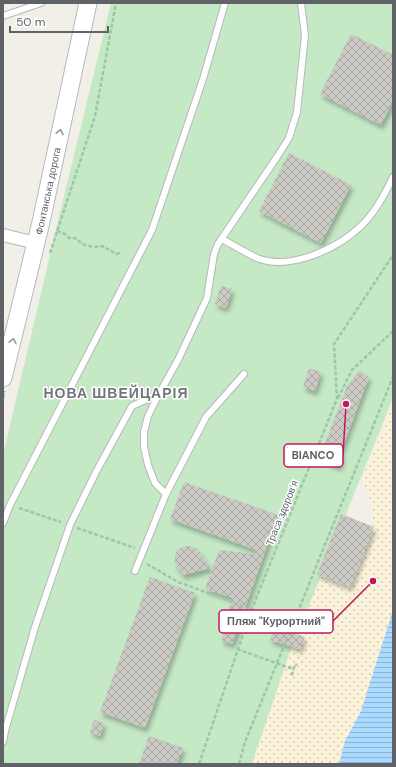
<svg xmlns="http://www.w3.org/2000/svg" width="396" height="767" font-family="'DM Sans',sans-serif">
	<defs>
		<pattern id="sand-dots" width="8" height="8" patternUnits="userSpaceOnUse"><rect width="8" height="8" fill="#fbf3d9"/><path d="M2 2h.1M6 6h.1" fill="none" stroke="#cec8b4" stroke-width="1.8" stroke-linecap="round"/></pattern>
		<pattern id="water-rules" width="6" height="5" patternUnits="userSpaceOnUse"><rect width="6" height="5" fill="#aadaff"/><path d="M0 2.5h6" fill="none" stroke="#8eb4d2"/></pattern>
		<pattern id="building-cross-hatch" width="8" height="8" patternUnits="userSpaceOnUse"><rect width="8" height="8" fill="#cccac5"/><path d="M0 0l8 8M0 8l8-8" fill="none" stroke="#a9a8a4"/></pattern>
		<filter id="shadow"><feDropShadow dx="2.5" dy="4.5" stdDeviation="2" flood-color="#0004"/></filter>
	</defs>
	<rect width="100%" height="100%" fill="#f1efe8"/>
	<path fill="#c5e8c5" d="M 111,3 L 393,3 L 393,398 L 290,652 L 252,764 L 3,764 L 3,455 L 56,229 Z"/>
	<path fill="url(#sand-dots)" d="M 393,405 L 393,610 L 361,711 L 345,741 L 339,764 L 252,764 L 290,652 L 321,576 L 350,587 L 374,527 L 370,500 L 362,479 Z"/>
	<path fill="url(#water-rules)" d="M 393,610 L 393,764 L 339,764 L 345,741 L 361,711 Z"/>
	<g fill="url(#building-cross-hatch)" filter="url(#shadow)">
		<path d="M 351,34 L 393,55 L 393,101 L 381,125 L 320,94 Z"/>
		<path d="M 289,153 L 351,185 L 321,243 L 259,211 Z"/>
		<path d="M 221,286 L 232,289 L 226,308 L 215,304 Z"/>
		<path d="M 309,368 L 321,372 L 315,391 L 303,387 Z"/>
		<path d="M 359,371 L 369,377 L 340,454 L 343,455 L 339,467 L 319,459 L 347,386 Z"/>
		<path d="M 184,482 L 278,515 L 244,611 L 245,611 L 232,644 L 221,640 L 229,621 L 224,620 L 233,598 L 205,589 L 219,550 L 255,554 L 256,550 L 170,519 Z"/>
		<path d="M 341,514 L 374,527 L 350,587 L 317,574 Z"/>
		<path d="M 187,546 L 193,547 L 197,549 L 211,568 L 183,575 L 176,565 L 175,560 L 175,555 L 178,550 L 182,547 Z"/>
		<path d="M 150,577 L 195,593 L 145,728 L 100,712 Z"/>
		<path d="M 274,627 L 305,637 L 300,649 L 270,640 Z"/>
		<path d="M 94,720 L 104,723 L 100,736 L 90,732 Z"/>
		<path d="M 149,736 L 183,748 L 177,764 L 139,764 Z"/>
	</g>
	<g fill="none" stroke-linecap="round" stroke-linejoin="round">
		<g stroke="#b5b8bc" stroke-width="8">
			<g id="lane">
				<path d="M 3,16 L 41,3"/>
				<path d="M 222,239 C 233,245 246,253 257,258 C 290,271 337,249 361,226 C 375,213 385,194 393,177"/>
				<path d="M 166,494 L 206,417 L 244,374"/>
				<path d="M 3,523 L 10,505 L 152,230 L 203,79 L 225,3"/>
				<path d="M 135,571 L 166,494 L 155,483 L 148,465 L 144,447 L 144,432 L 148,416 L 159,394 L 178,360 L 207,298 L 214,254 L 218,244 L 277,157 L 289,138 L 297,112 L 305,35 L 301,3"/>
				<path d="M 3,742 L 5,731 L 35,627 L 70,525 L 96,472 L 132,406 L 159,394"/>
			</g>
		</g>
		<g stroke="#b5b8bc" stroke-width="14">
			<path id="street" d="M 3,235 L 36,243"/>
		</g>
		<g stroke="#b6babf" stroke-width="19">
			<path id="secondary" d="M 3,378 L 41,222 L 88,3"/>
		</g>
		<g stroke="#9cc7a9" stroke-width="2.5" stroke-dasharray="4 2" stroke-linecap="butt">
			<path d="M 57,231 L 65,234 L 69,238 L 75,238 L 82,244 L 93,247 L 102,246 L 108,249 L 116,254 L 120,253"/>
			<path d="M 50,253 L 95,116 L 116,3"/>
			<path d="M 3,398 L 5,391"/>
			<path d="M 338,398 L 352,370 L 393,331"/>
			<path d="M 19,508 L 61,522"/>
			<path d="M 77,528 L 135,548"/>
			<path d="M 147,564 L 178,582 L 235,603 L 251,611"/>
			<path d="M 237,649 L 293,669"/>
			<path d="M 293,675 L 292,674 L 295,664 L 297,665"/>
			<path d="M 199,764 L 251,611 L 337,399 L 334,344 L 393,255"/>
			<path d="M 239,764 L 245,742 L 393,377"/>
		</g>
		<use href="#lane" stroke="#fff" stroke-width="6"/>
		<use href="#street" stroke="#fff" stroke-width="12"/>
		<use href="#secondary" stroke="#fff" stroke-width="17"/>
	</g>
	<defs><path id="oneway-chevron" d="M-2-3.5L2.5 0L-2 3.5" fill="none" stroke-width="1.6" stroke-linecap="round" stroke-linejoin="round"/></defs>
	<g stroke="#979a9d">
		<use href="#oneway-chevron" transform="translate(60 132) rotate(-78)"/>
		<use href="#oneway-chevron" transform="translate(13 341) rotate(-77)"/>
	</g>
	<g text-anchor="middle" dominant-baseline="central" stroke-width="3" stroke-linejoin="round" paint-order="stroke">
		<g font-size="10" fill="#5f6368" stroke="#fff">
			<text transform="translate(48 191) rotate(-78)">Фонтанська дорога</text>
			<text transform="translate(282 513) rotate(-68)">Траса здоров’я</text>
		</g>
		<g font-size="14" font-weight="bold" letter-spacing="1" fill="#70757a" stroke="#fff">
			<text x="116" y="393">НОВА ШВЕЙЦАРІЯ</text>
		</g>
	</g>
	<path fill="none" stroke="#c2185b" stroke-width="1.5" d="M346 404L343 455M373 581L333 621"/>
	<g fill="#c2185b" stroke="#fff" stroke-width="1.5">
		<circle cx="346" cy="404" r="4"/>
		<circle cx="373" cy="581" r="4"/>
	</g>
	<g fill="#fff" stroke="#c2185b" stroke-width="1.5">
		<rect x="284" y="444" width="59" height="23" rx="4"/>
		<rect x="219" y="610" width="114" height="23" rx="4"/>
	</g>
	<g font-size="11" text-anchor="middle" font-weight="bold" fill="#5f6368">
		<text x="313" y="459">BIANCO</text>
		<text x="276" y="625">Пляж "Курортний"</text>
	</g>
	<rect width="396" height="767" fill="none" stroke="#5f6368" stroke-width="8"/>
	<path d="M10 26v6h98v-6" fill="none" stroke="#5f6368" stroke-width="2"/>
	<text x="16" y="26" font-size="12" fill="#5f6368" stroke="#ffffff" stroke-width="3" paint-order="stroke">50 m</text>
</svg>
